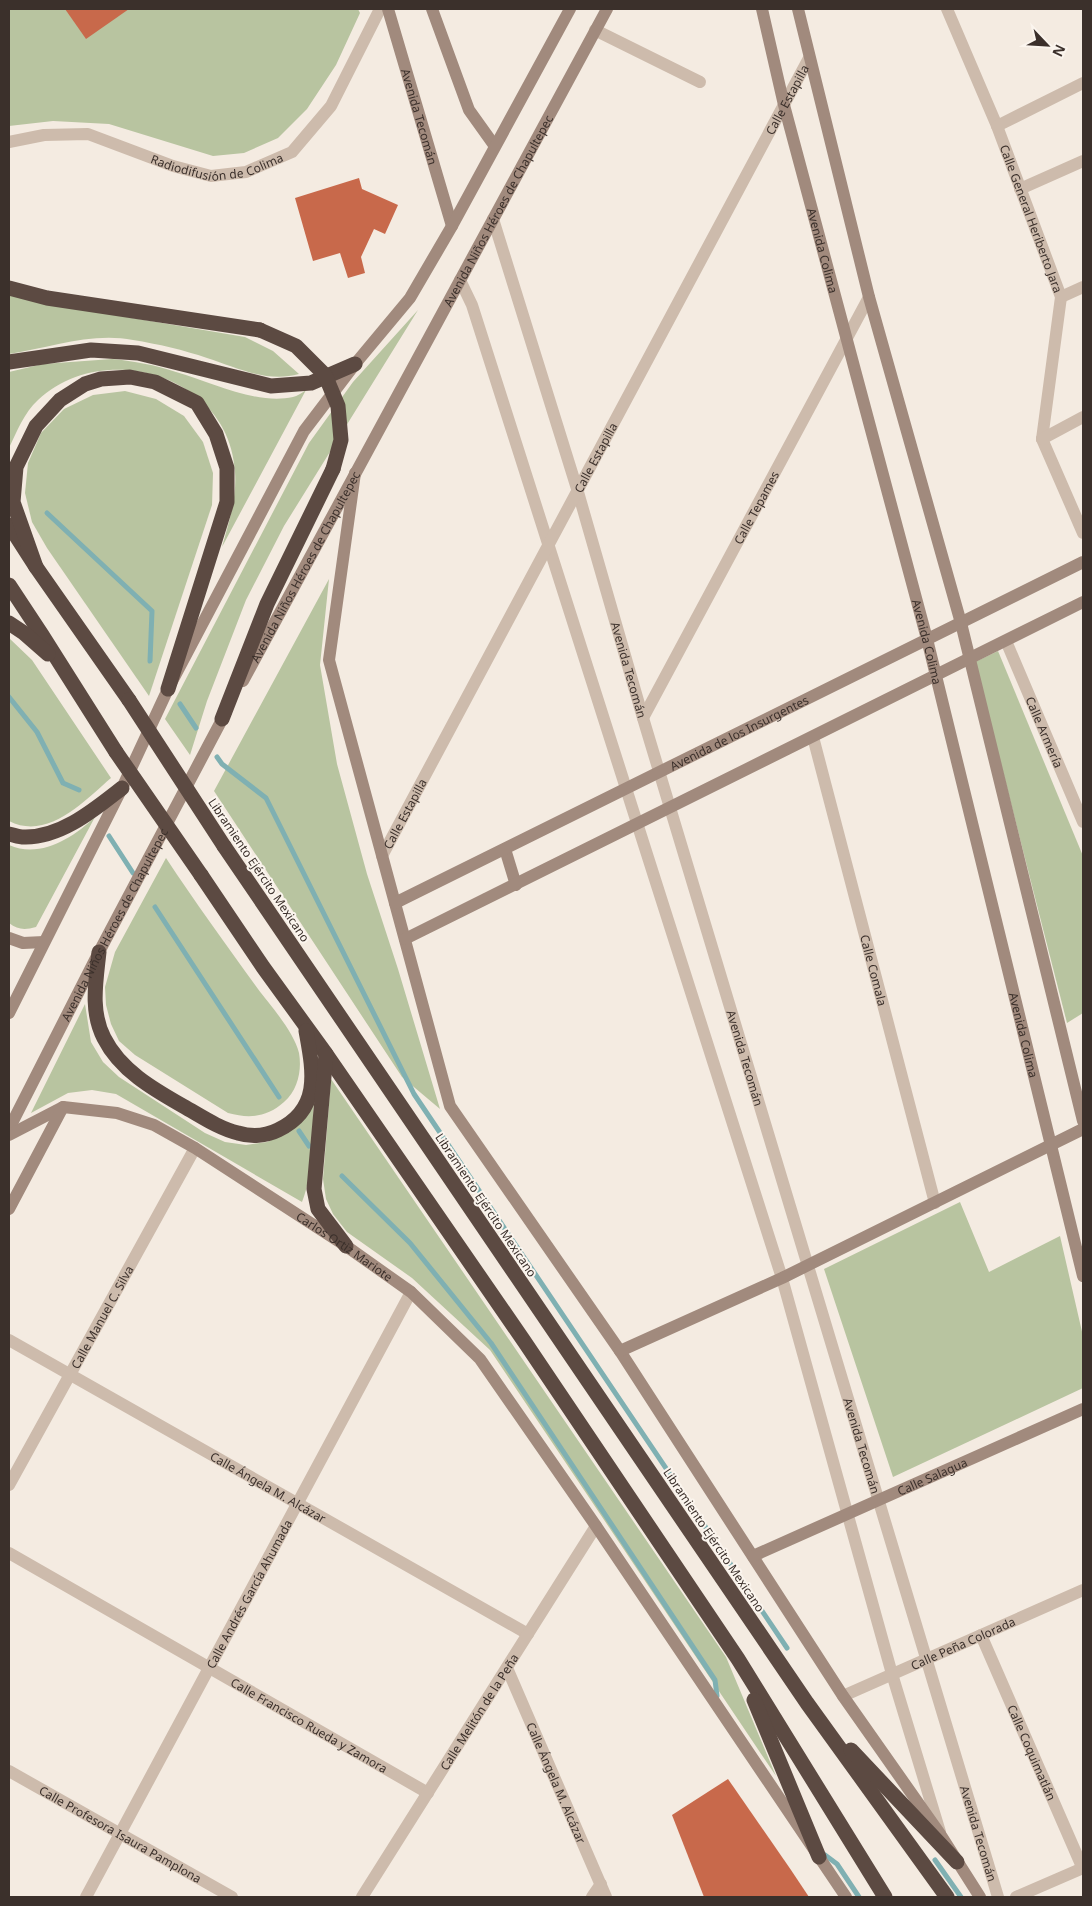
<svg xmlns="http://www.w3.org/2000/svg" width="1092" height="1906" font-family="'Noto Sans',sans-serif">
	<rect width="100%" height="100%" fill="#f4ebe1"/>
	<g fill="#b8c4a0">
		<path d="M 9,9 L 358,9 L 360,13 L 336,65 L 307,109 L 278,138 L 244,153 L 213,156 L 109,124 L 53,121 L 9,126 Z"/>
		<path d="M 9,295 L 50,304 L 245,337 L 273,351 L 299,374 C 267,383 238,368 207,358 C 184,350 158,344 133,340 C 91,332 50,348 9,354 Z"/>
		<path d="M 418,310 L 284,526 L 246,600 L 207,701 L 190,755 L 165,719 L 309,443 L 353,382 Z"/>
		<path d="M 112,359 C 134,361 155,365 176,372 C 211,382 256,405 293,397 C 297,396 302,393 306,390 L 222,547 C 229,522 237,497 235,472 C 230,376 105,338 38,400 C 24,413 17,431 9,448 L 9,372 L 43,364 Z"/>
		<path d="M 125,391 L 156,399 L 184,416 L 203,442 L 213,473 L 212,505 L 149,696 L 47,548 L 32,522 L 25,493 L 28,463 L 41,433 L 64,409 L 93,395 Z"/>
		<path d="M 329,579 L 320,665 L 337,764 L 367,874 L 398,969 L 440,1109 L 402,1077 L 214,791 Z"/>
		<path d="M 9,638 L 32,660 L 111,778 C 84,801 48,841 9,821 Z"/>
		<path d="M 998,651 L 1083,856 L 1083,1013 L 1067,1023 L 975,662 Z"/>
		<path d="M 95,817 L 36,927 C 25,930 18,930 9,923 L 9,845 C 40,859 73,838 95,817 Z"/>
		<path d="M 166,858 C 195,902 227,946 258,989 C 271,1006 294,1032 299,1053 C 302,1070 298,1090 284,1102 C 267,1117 250,1119 228,1113 L 135,1055 L 119,1041 L 111,1024 L 106,1005 L 105,987 L 115,952 Z"/>
		<path d="M 85,1004 L 91,1042 L 103,1062 L 119,1077 L 205,1133 L 225,1142 L 246,1145 L 267,1142 L 286,1133 L 314,1101 C 312,1132 314,1173 302,1202 L 116,1094 L 92,1090 L 68,1093 L 31,1113 Z"/>
		<path d="M 331,1079 L 726,1657 L 776,1776 L 490,1350 L 412,1278 L 347,1232 L 333,1214 L 326,1199 L 323,1179 Z"/>
		<path d="M 960,1202 L 989,1272 L 1060,1236 L 1083,1336 L 1083,1388 L 893,1477 L 824,1269 Z"/>
	</g>
	<g fill="none" stroke-linecap="round" stroke-linejoin="round">
		<g stroke="#7fb0b2" stroke-width="5">
			<path d="M 47,513 L 152,611 L 150,661"/>
			<path d="M 9,697 L 37,732 L 63,783 L 79,790"/>
			<path d="M 180,704 L 196,728"/>
			<path d="M 217,757 L 222,764 L 266,798 L 414,1094 L 787,1648"/>
			<path d="M 109,836 L 133,873"/>
			<path d="M 155,907 L 279,1097"/>
			<path d="M 299,1131 L 309,1146"/>
			<path d="M 342,1176 L 410,1243 L 491,1343 L 715,1680 L 717,1696"/>
			<path d="M 825,1855 L 837,1864 L 859,1897"/>
			<path d="M 935,1860 L 961,1897"/>
		</g>
	</g>
	<g fill="#c8694b">
		<path d="M 65,9 L 129,9 L 86,39 Z"/>
		<path d="M 359,178 L 362,189 L 398,205 L 385,234 L 374,229 L 361,257 L 365,273 L 348,278 L 340,253 L 313,261 L 295,198 Z"/>
		<path d="M 728,1779 L 791,1870 L 809,1897 L 704,1897 L 672,1815 Z"/>
	</g>
	<g fill="none" stroke-linecap="round" stroke-linejoin="round">
		<g stroke="#cdbbac" stroke-width="12">
			<path id="s1" d="M 947,9 L 997,126 L 1061,297 L 1042,439"/>
			<path d="M 595,30 L 700,82"/>
			<path d="M 997,126 L 1083,83"/>
			<path id="s2" d="M 9,142 L 44,135 L 88,134 L 173,166 L 211,176 L 246,172 L 292,152 L 331,106 L 380,9"/>
			<path d="M 1020,189 L 1083,161"/>
			<path id="s3" d="M 493,219 L 578,492 L 643,718 L 998,1897"/>
			<path d="M 460,280 L 472,305 L 782,1278 L 892,1674 L 940,1832"/>
			<path d="M 1061,297 L 1083,287"/>
			<path d="M 1042,439 L 1083,533"/>
			<path d="M 1042,439 L 1083,417"/>
			<path id="s4" d="M 1006,641 L 1083,822"/>
			<path id="s5" d="M 643,718 L 869,297"/>
			<path id="s6" d="M 813,737 L 935,1203"/>
			<path id="s7" d="M 382,856 L 809,58"/>
			<path id="s8" d="M 9,1340 L 528,1634"/>
			<path id="s9" d="M 9,1485 L 195,1148"/>
			<path id="s10" d="M 9,1553 L 428,1793"/>
			<path id="s11" d="M 981,1635 L 1083,1869"/>
			<path id="s12" d="M 507,1668 L 606,1897"/>
			<path id="s13" d="M 843,1696 L 1083,1590"/>
			<path id="s14" d="M 9,1771 L 232,1897"/>
			<path id="s15" d="M 86,1897 L 411,1292"/>
			<path id="s16" d="M 362,1897 L 596,1526"/>
			<path d="M 592,1897 L 601,1884"/>
			<path d="M 1016,1897 L 1083,1868"/>
		</g>
		<g stroke="#a18a7d" stroke-width="12">
			<path id="s17" d="M 388,9 L 452,226"/>
			<path d="M 432,9 L 469,110 L 494,145"/>
			<path id="s18" d="M 762,9 L 784,105 L 927,639 L 1083,1276"/>
			<path d="M 798,9 L 869,297 L 961,623 L 1083,1121"/>
			<path d="M 355,473 L 329,660 L 450,1106 L 620,1351 L 843,1696 L 940,1834 L 980,1897"/>
			<path id="s19" d="M 243,681 L 607,9"/>
			<path d="M 505,849 L 516,885"/>
			<path id="s20" d="M 395,903 L 1083,562"/>
			<path d="M 9,938 L 23,943 L 44,942"/>
			<path d="M 405,939 L 1083,602"/>
			<path d="M 9,1013 L 122,788 L 168,689 L 304,431 L 355,364 L 410,298 L 452,226 L 570,9"/>
			<path id="s21" d="M 9,1129 L 99,952 L 226,712"/>
			<path id="s22" d="M 9,1135 L 63,1107 L 117,1113 L 154,1125 L 195,1148 L 346,1246 L 411,1292 L 480,1359 L 596,1526 L 846,1897"/>
			<path d="M 9,1209 L 63,1107"/>
			<path d="M 620,1351 L 782,1278 L 1083,1129"/>
			<path id="s23" d="M 753,1556 L 1083,1409"/>
		</g>
		<g stroke="#5c4a42" stroke-width="15">
			<path d="M 9,288 L 47,298 L 260,330"/>
			<path d="M 9,362 L 91,350 L 138,353 L 271,386 L 311,383 L 355,364"/>
			<path d="M 9,525 L 36,567 L 129,700"/>
			<path d="M 36,567 L 13,502 L 16,467 L 36,426 L 60,400 L 85,384 L 101,379 L 130,377 L 155,382 L 197,403 L 216,434 L 227,468 L 227,502 L 168,689"/>
			<path d="M 9,585 L 42,635 L 116,752"/>
			<path d="M 9,623 L 24,633 L 48,654"/>
			<path d="M 222,719 L 267,604 L 333,469"/>
			<path d="M 9,834 C 14,835 19,837 24,837 C 61,838 95,809 122,788"/>
			<path d="M 224,846 L 807,1703 L 947,1897"/>
			<path d="M 201,875 L 263,967 L 326,1054 L 524,1341 L 738,1659 L 885,1897"/>
			<path d="M 99,952 C 96,981 90,1011 104,1038 C 120,1070 153,1089 183,1106 C 201,1116 218,1128 238,1133 C 251,1137 266,1136 278,1130 C 322,1109 313,1070 306,1031"/>
			<path d="M 326,1054 L 314,1189 L 318,1209 L 346,1246"/>
			<path d="M 754,1700 L 819,1857"/>
			<path d="M 851,1750 L 957,1862"/>
		</g>
		<g stroke="#5c4a42" stroke-width="15">
			<path d="M 260,330 L 296,346 L 325,375 L 338,406 L 341,440 L 333,469"/>
			<path d="M 129,700 L 224,846"/>
			<path d="M 116,752 L 201,875"/>
		</g>
	</g>
	<g text-anchor="middle" dominant-baseline="central" stroke-width="4" stroke-linejoin="round" paint-order="stroke">
		<g font-size="12" fill="#3b302b" stroke="#fbf5ee">
			<text stroke="none"><textPath href="#s7" startOffset="858">Calle Estapilla</textPath></text>
			<text stroke="none"><textPath href="#s17" startOffset="112">Avenida Tecomán</textPath></text>
			<text stroke="none"><textPath href="#s2" startOffset="216">Radiodifusión de Colima</textPath></text>
			<text stroke="none"><textPath href="#s19" startOffset="535">Avenida Niños Héroes de Chapultepec</textPath></text>
			<text stroke="none"><textPath href="#s1" startOffset="226">Calle General Heriberto Jara</textPath></text>
			<text stroke="none"><textPath href="#s18" startOffset="249">Avenida Colima</textPath></text>
			<text stroke="none"><textPath href="#s7" startOffset="452">Calle Estapilla</textPath></text>
			<text stroke="none"><textPath href="#s5" startOffset="239">Calle Tepames</textPath></text>
			<text stroke="none"><textPath href="#s19" startOffset="130">Avenida Niños Héroes de Chapultepec</textPath></text>
			<text stroke="none"><textPath href="#s18" startOffset="654">Avenida Colima</textPath></text>
			<text stroke="none"><textPath href="#s3" startOffset="471">Avenida Tecomán</textPath></text>
			<text stroke="none"><textPath href="#s4" startOffset="99">Calle Armería</textPath></text>
			<text stroke="none"><textPath href="#s20" startOffset="384">Avenida de los Insurgentes</textPath></text>
			<text stroke="none"><textPath href="#s7" startOffset="48">Calle Estapilla</textPath></text>
			<text transform="translate(259 870) rotate(56)">Libramiento Ejército Mexicano</text>
			<text stroke="none"><textPath href="#s21" startOffset="230">Avenida Niños Héroes de Chapultepec</textPath></text>
			<text stroke="none"><textPath href="#s6" startOffset="241">Calle Comala</textPath></text>
			<text stroke="none"><textPath href="#s18" startOffset="1059">Avenida Colima</textPath></text>
			<text stroke="none"><textPath href="#s3" startOffset="876">Avenida Tecomán</textPath></text>
			<text transform="translate(486 1205) rotate(56)">Libramiento Ejército Mexicano</text>
			<text stroke="none"><textPath href="#s22" startOffset="380">Carlos Ortiz Mariote</textPath></text>
			<text stroke="none"><textPath href="#s9" startOffset="192">Calle Manuel C. Silva</textPath></text>
			<text stroke="none"><textPath href="#s3" startOffset="1281">Avenida Tecomán</textPath></text>
			<text stroke="none"><textPath href="#s23" startOffset="196">Calle Salagua</textPath></text>
			<text stroke="none"><textPath href="#s8" startOffset="298">Calle Ángela M. Alcázar</textPath></text>
			<text transform="translate(714 1540) rotate(56)">Libramiento Ejército Mexicano</text>
			<text stroke="none"><textPath href="#s15" startOffset="344">Calle Andrés García Ahumada</textPath></text>
			<text stroke="none"><textPath href="#s13" startOffset="131">Calle Peña Colorada</textPath></text>
			<text stroke="none"><textPath href="#s16" startOffset="219">Calle Melitón de la Peña</textPath></text>
			<text stroke="none"><textPath href="#s10" startOffset="346">Calle Francisco Rueda y Zamora</textPath></text>
			<text stroke="none"><textPath href="#s11" startOffset="128">Calle Coquimatlán</textPath></text>
			<text stroke="none"><textPath href="#s12" startOffset="125">Calle Ángela M. Alcázar</textPath></text>
			<text stroke="none"><textPath href="#s14" startOffset="128">Calle Profesora Isaura Pamplona</textPath></text>
			<text stroke="none"><textPath href="#s3" startOffset="1686">Avenida Tecomán</textPath></text>
		</g>
	</g>
	<rect width="1092" height="1906" fill="none" stroke="#3b302b" stroke-width="20"/>
	<g transform="translate(1047 45) rotate(115)" stroke="#fbf5ee" stroke-width="4" paint-order="stroke">
	<path d="M0-4L9 19L0 12L-9 19Z" fill="#3b302b"/>
	<text y="-8" font-size="14" font-weight="bold" text-anchor="middle" fill="#3b302b">N</text>
	</g>
</svg>
